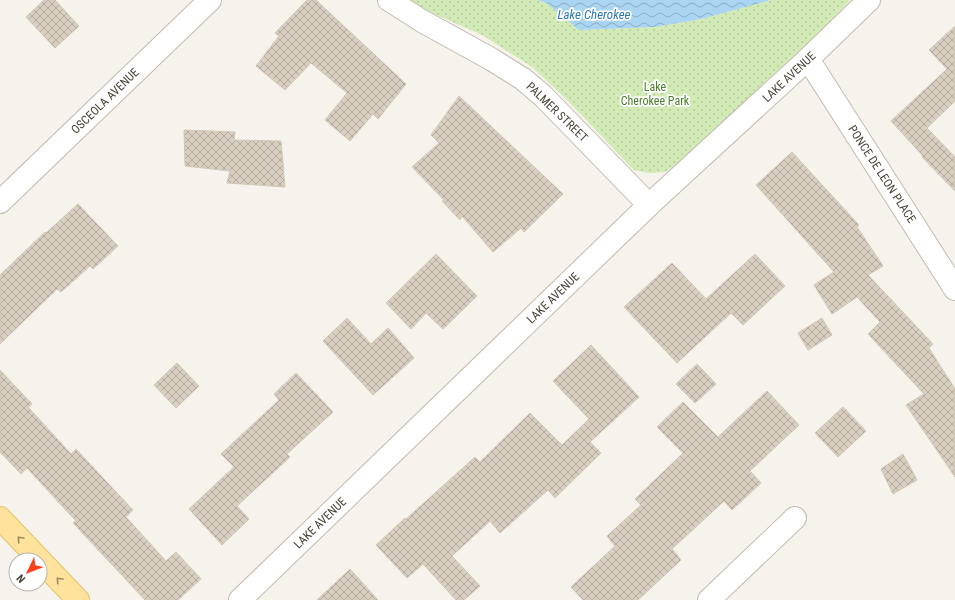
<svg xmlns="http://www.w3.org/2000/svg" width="955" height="600" font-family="'Roboto Condensed',sans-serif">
	<defs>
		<pattern id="park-dots" width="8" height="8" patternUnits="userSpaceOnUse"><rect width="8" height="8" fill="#d2eab5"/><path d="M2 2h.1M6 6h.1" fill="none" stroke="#b6ca9c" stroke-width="1.8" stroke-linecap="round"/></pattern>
		<pattern id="water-waves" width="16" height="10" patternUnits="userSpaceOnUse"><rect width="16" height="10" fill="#a9d4f2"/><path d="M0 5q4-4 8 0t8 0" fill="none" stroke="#8caec5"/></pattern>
		<pattern id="building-cross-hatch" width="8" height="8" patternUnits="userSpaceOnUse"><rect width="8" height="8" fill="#d8cfc1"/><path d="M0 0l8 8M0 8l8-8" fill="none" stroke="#b1aa9e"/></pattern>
	</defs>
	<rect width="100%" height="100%" fill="#f6f3ec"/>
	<path fill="url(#park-dots)" d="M 410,0 L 538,0 L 548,4 L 580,30 L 655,27 L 701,19 L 771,0 L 850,0 L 827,25 L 678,163 L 665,172 L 649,173 L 634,170 L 565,98 L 532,67 L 482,35 L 432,13 Z"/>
	<path fill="url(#water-waves)" d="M 538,0 L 771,0 L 701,19 L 655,27 L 579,30 L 548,4 Z"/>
	<g fill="url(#building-cross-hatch)" stroke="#d3c7b4">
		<path d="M 44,0 L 55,0 L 79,26 L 55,48 L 26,17 Z"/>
		<path d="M 307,0 L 316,0 L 406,84 L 378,119 L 373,114 L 350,141 L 325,120 L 347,93 L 311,63 L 285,90 L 256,66 L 279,36 L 275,33 Z"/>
		<path d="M 955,26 L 955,101 L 927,128 L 955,157 L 955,191 L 922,157 L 923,156 L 891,121 L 947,69 L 929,50 Z"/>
		<path d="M 459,96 L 563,194 L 524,232 L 521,228 L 493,252 L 462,216 L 460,220 L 442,201 L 444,200 L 412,167 L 439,143 L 431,135 Z"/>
		<path d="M 184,130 L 235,132 L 234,140 L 281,141 L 285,187 L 227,183 L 230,171 L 185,166 Z"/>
		<path d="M 792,152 L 859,225 L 857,227 L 883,266 L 868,275 L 933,344 L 929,348 L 955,389 L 955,477 L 906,405 L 924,394 L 868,334 L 880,322 L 857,297 L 832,314 L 814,285 L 834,272 L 756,185 Z"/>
		<path d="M 78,204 L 118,246 L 93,269 L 90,266 L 61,292 L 57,289 L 0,344 L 0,275 L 45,232 L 46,233 Z"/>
		<path d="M 436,254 L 477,296 L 443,329 L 426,313 L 411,329 L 386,303 Z"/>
		<path d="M 755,254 L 785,286 L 743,325 L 731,313 L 677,363 L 624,307 L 672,263 L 706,299 Z"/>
		<path d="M 347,318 L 371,344 L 388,328 L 414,358 L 373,395 L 323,341 Z"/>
		<path d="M 822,318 L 832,335 L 808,350 L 798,333 Z"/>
		<path d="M 591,345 L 639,397 L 590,442 L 601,453 L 555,498 L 548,490 L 500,533 L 490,521 L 452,556 L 480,586 L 464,600 L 456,600 L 423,564 L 407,578 L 376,545 L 405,518 L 406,519 L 475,457 L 480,462 L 530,413 L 562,445 L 589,419 L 553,381 Z"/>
		<path d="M 177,363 L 199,386 L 176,408 L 154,385 Z"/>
		<path d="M 697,364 L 716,384 L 695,403 L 676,384 Z"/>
		<path d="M 0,370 L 32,404 L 28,407 L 71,454 L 76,449 L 133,510 L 126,517 L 166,561 L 176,552 L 201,579 L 178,600 L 145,600 L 73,523 L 76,521 L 27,468 L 21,474 L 0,452 Z"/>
		<path d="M 296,373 L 333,412 L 287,454 L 290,457 L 237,506 L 249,519 L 222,545 L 189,509 L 234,467 L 221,454 L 279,400 L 274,394 Z"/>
		<path d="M 767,391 L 799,425 L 750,471 L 761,483 L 732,510 L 724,501 L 672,549 L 681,560 L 638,600 L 583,600 L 571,587 L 615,546 L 607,536 L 641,505 L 635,499 L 683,453 L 657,427 L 683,402 L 718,437 Z"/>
		<path d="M 843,407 L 866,431 L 838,457 L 815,433 Z"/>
		<path d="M 903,454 L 917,480 L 893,494 L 881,469 Z"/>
		<path d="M 350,569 L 378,600 L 317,600 Z"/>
	</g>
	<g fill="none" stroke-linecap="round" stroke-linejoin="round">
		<g stroke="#c2bbae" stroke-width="24">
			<g id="minor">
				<path d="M 389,0 L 422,21 L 491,59 L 523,79 L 543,96 L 649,205"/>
				<path d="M 808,59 L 955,289"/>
				<path d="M 0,202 L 210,0"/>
				<path d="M 240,600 L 649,205 L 808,59 L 869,0"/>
				<path d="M 709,600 L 795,518"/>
			</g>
		</g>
		<g stroke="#e6c16a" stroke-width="24">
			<path id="major" d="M 0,518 L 78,600"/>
		</g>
		<use href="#minor" stroke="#fff" stroke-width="22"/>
		<use href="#major" stroke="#ffe39c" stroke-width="22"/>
	</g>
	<defs><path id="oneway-chevron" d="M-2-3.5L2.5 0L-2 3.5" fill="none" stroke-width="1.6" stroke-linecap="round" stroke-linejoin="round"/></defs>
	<g stroke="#9c8c66">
		<use href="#oneway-chevron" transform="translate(20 539) rotate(-133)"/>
		<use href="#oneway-chevron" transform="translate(59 580) rotate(-133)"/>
	</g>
	<g text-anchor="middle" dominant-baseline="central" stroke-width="3.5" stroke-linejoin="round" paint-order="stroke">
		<g font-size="12" fill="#4b4439" stroke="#fff">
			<text transform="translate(789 77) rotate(-43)">LAKE AVENUE</text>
			<text transform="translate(105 101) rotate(-44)">OSCEOLA AVENUE</text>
			<text transform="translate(557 112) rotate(44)">PALMER STREET</text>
			<text transform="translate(882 174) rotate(57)">PONCE DE LEON PLACE</text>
			<text transform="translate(553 298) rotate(-44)">LAKE AVENUE</text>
			<text transform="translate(320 523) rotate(-44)">LAKE AVENUE</text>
		</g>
		<g font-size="12" fill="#4a7f2a" stroke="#fff">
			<text x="655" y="87">Lake<tspan x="655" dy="14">Cherokee Park</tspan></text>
		</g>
		<g font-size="13" font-style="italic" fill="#2e7ab2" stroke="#fff">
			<text x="594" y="14">Lake Cherokee</text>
		</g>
	</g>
	<g transform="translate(28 572) rotate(227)"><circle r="19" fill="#ffffff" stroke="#b7b4b0"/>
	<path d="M0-3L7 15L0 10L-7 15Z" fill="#fc3f1d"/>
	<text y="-6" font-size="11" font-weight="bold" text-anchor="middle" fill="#4b4439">N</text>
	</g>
</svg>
